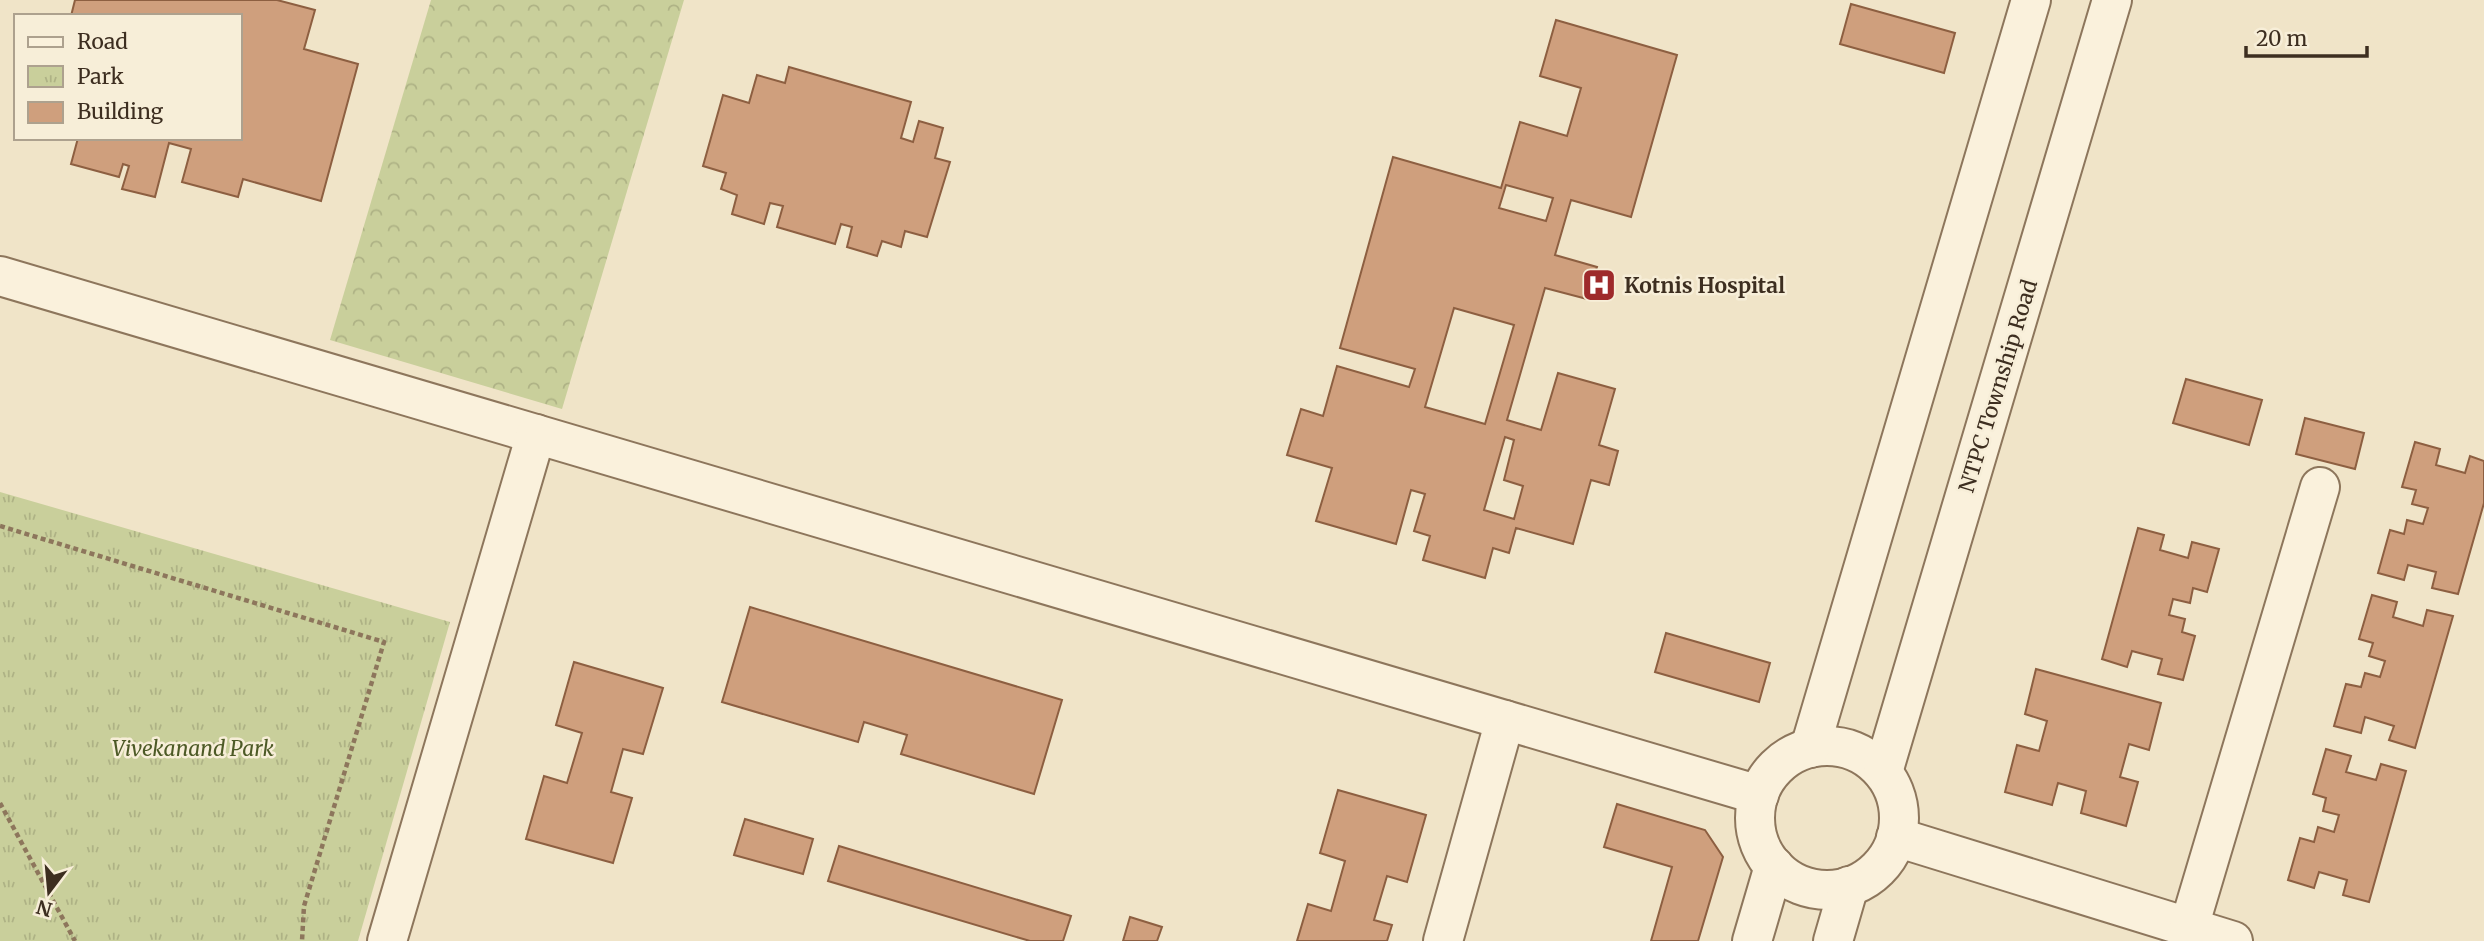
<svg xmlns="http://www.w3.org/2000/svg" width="2484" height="941" font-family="Merriweather,serif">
	<defs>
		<pattern id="forest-crowns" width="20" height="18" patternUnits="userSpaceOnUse" patternTransform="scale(1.75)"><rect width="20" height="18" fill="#c9cf9b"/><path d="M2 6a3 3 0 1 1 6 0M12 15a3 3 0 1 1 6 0" fill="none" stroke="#aeb285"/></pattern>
		<pattern id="park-tufts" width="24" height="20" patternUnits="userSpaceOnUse" patternTransform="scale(1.75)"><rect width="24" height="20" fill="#c9cf9b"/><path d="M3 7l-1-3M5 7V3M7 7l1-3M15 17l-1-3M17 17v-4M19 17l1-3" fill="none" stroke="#aeb285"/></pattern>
	</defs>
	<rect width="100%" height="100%" fill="#f0e4c8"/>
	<path fill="url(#forest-crowns)" d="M 431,0 L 684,0 L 562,409 L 330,340 Z"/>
	<path fill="url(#park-tufts)" d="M 0,492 L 450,622 L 358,941 L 0,941 Z"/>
	<g fill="#cf9f7d" stroke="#8d5f41" stroke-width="2" fill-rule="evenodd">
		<path d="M 75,0 L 277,0 L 315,10 L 304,49 L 358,64 L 321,201 L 243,179 L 238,197 L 182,182 L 191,149 L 169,143 L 155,197 L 122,189 L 129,166 L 123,164 L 119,177 L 71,164 L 78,138 L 240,138 L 240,16 L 71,16 Z"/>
		<path d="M 1851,4 L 1955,33 L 1944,73 L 1840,44 Z"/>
		<path d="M 1556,20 L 1677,55 L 1631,217 L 1571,200 L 1555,255 L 1597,267 L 1587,299 L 1545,288 L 1507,420 L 1541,430 L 1558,373 L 1615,389 L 1599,445 L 1618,451 L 1609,485 L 1591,480 L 1573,544 L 1516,528 L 1509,553 L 1493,548 L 1485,578 L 1423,560 L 1430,536 L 1414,531 L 1425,494 L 1411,490 L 1396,544 L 1316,521 L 1332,468 L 1287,455 L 1301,409 L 1323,416 L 1337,366 L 1409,387 L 1415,369 L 1340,348 L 1393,157 L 1501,188 L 1520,122 L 1567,136 L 1581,88 L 1540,76 ZM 1506,185 L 1553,198 L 1546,221 L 1499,208 ZM 1454,308 L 1514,325 L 1485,424 L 1425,407 ZM 1505,437 L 1514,440 L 1504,480 L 1523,486 L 1514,519 L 1484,510 Z"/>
		<path d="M 789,67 L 911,102 L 901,138 L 913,142 L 919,121 L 943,128 L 935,158 L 950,162 L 927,237 L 905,231 L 901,247 L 882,241 L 877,256 L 847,247 L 852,227 L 841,224 L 835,244 L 777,227 L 783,206 L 770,203 L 764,224 L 732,214 L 737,195 L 721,189 L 726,173 L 703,166 L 723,95 L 749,103 L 757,75 L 785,83 Z"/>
		<path d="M 2186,379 L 2262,400 L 2249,445 L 2173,423 Z"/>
		<path d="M 2305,418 L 2364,433 L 2355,469 L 2296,454 Z"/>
		<path d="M 2415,442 L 2440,449 L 2436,465 L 2465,473 L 2470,456 L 2484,461 L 2484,503 L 2458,594 L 2432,588 L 2436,572 L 2408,565 L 2404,580 L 2378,573 L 2390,530 L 2404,534 L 2407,520 L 2423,524 L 2428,508 L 2412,504 L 2416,490 L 2402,487 Z"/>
		<path d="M 2138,528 L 2164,535 L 2160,550 L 2188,558 L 2192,542 L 2219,549 L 2207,592 L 2193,588 L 2190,603 L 2173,599 L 2169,615 L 2185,619 L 2182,632 L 2195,636 L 2183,680 L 2158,674 L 2162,659 L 2132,651 L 2127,667 L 2102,659 Z"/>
		<path d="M 2372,595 L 2397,602 L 2393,617 L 2423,626 L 2427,610 L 2453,616 L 2415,748 L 2389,740 L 2394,726 L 2365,717 L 2361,733 L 2334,726 L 2346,684 L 2361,687 L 2365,673 L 2380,677 L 2385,661 L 2369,656 L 2373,643 L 2359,639 Z"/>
		<path d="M 750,607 L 1062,700 L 1034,794 L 901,754 L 907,735 L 864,722 L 858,742 L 722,702 Z"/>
		<path d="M 1666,633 L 1770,663 L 1759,702 L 1655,672 Z"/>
		<path d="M 574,662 L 663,688 L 643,754 L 623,749 L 611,792 L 632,798 L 613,863 L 526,839 L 544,776 L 567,783 L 582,733 L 556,725 Z"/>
		<path d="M 2036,669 L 2161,703 L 2149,750 L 2129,744 L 2120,777 L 2138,782 L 2126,826 L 2081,813 L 2086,791 L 2058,783 L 2052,805 L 2005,792 L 2017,745 L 2039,751 L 2047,721 L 2025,714 Z"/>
		<path d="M 2326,749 L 2351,756 L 2346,772 L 2376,780 L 2381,764 L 2406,771 L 2369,902 L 2343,895 L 2347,880 L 2319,872 L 2314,888 L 2288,880 L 2300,838 L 2314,842 L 2318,827 L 2334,832 L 2339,815 L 2323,811 L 2326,798 L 2313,794 Z"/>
		<path d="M 1338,790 L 1426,815 L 1407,882 L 1387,876 L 1374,920 L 1392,925 L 1387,941 L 1297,941 L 1308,904 L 1331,911 L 1345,861 L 1320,853 Z"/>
		<path d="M 1617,804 L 1705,830 L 1723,857 L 1698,941 L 1651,941 L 1672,867 L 1604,847 Z"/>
		<path d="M 745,819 L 813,839 L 803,874 L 734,855 Z"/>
		<path d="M 839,846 L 1071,916 L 1063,941 L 1030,941 L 828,881 Z"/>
		<path d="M 1130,917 L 1162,927 L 1157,941 L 1123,941 Z"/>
	</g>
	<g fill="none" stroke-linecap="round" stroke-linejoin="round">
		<g stroke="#8d765c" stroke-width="42">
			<g id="minor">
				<path d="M 0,276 L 1759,795"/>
				<circle cx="1827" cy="818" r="72"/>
				<path d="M 1810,748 L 2031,0"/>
				<path d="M 1883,772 L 2112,0"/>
				<path d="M 1896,837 L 2233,941"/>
				<path d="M 2189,927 L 2320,487"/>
				<path d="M 387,941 L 536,434"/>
				<path d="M 1443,941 L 1505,720"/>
				<path d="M 1752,941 L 1774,866"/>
				<path d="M 1833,941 L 1849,886"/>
			</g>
		</g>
		<g stroke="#8d765c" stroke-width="4.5" stroke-dasharray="5 3.5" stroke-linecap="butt">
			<path d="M 0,526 L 384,642 L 304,906 L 302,941"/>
			<path d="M 0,803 L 75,941"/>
		</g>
		<use href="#minor" stroke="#faf1dc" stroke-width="38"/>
	</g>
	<defs>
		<g id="hospital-square" transform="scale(1.75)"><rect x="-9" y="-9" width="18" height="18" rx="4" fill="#9e2a2b" stroke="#f7eed8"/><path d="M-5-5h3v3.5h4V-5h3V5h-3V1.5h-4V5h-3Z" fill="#fff"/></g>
	</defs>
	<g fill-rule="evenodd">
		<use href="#hospital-square" x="1599" y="285"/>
	</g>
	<g text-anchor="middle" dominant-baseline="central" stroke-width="5" stroke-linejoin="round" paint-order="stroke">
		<g font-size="21" font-weight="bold" fill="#3d2e20" stroke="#f7eed8" text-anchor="start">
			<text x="1624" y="285">Kotnis Hospital</text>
		</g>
		<g font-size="21" fill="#3d2e20" stroke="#f7eed8">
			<text transform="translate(1998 386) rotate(-73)">NTPC Township Road</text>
		</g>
		<g font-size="21" font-style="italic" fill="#4d5a26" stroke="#f7eed8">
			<text x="193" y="748">Vivekanand Park</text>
		</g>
	</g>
	<rect x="14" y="14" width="228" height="126" fill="#f7eed8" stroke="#ada18e" stroke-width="2"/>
	<rect x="28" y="37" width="35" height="10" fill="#faf1dc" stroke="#ada18e" stroke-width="2"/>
	<text x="77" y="49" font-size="21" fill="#3d2e20">Road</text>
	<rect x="28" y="66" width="35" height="21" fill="url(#park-tufts)" stroke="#ada18e" stroke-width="2"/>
	<text x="77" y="84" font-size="21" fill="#3d2e20">Park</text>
	<rect x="28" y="102" width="35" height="21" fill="#cf9f7d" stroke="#ada18e" stroke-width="2"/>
	<text x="77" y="119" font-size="21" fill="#3d2e20">Building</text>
	<g transform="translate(49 892) rotate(196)" stroke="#f7eed8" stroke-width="5" paint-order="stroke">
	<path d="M0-5L12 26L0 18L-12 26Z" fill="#3d2e20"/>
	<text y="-10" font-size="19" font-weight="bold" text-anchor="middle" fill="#3d2e20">N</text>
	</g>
	<path d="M2246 46v10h121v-10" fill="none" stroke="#3d2e20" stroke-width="3.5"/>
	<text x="2256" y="46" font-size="21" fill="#3d2e20" stroke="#f7eed8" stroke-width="5" paint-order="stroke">20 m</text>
</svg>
